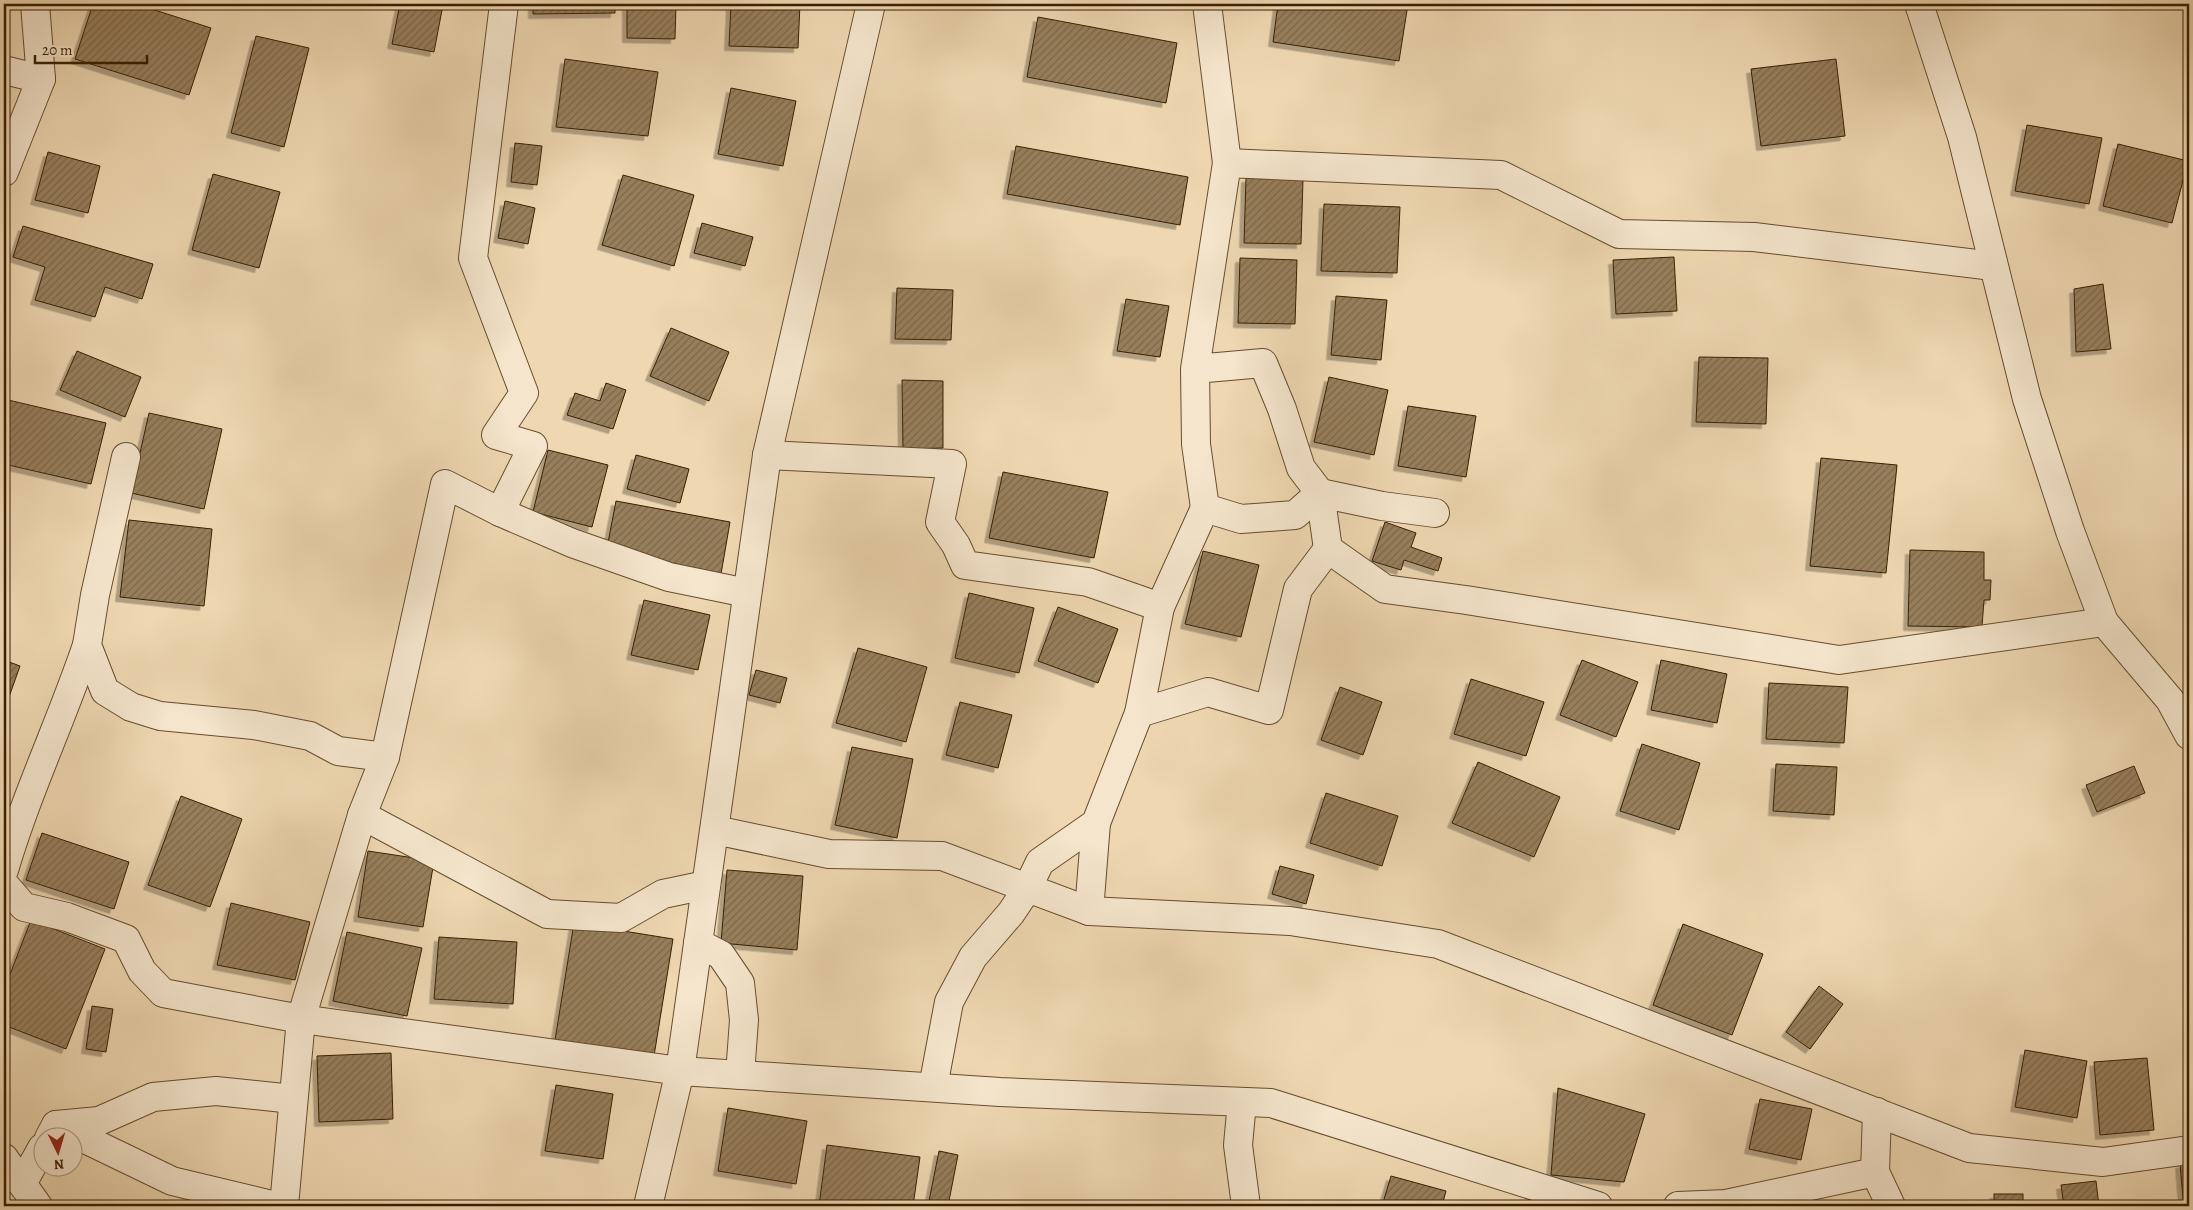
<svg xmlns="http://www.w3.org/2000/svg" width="2193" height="1210" font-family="Alegreya,serif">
	<defs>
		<pattern id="building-hatch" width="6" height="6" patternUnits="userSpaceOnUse" patternTransform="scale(1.25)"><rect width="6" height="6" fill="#977f5d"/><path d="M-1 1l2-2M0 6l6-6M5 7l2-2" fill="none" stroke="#7c674a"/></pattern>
		<filter id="shadow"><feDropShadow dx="-4.5" dy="4.5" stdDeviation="0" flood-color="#0004"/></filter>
	</defs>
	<rect width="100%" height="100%" fill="#eed7b1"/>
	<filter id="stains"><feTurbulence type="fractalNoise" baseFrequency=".004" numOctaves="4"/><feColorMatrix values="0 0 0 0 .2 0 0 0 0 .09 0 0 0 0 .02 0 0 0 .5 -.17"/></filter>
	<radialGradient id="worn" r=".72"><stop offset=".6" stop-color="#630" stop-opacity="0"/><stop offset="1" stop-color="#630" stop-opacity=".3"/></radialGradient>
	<g fill="url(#building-hatch)" stroke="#391f01" filter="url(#shadow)">
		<path d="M 93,4 L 136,4 L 211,28 L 189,95 L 75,59 Z"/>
		<path d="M 400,4 L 413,4 L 442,10 L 434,52 L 392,44 Z"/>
		<path d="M 533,4 L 615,4 L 615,13 L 533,14 Z"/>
		<path d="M 627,4 L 676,4 L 675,39 L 627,38 Z"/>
		<path d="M 731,4 L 800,4 L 798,48 L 729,46 Z"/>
		<path d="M 1278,4 L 1408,4 L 1399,61 L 1273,42 Z"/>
		<path d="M 1038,17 L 1177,43 L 1166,103 L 1027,77 Z"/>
		<path d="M 256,36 L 309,48 L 284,147 L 231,133 Z"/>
		<path d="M 565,59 L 658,72 L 648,136 L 556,127 Z"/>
		<path d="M 1836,59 L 1845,136 L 1761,146 L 1751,69 Z"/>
		<path d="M 731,88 L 796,101 L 783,166 L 718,154 Z"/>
		<path d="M 2027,125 L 2102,138 L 2089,204 L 2015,191 Z"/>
		<path d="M 515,143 L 542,146 L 537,185 L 511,182 Z"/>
		<path d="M 2118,144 L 2188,161 L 2172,223 L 2103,206 Z"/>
		<path d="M 1016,146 L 1188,177 L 1180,225 L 1007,194 Z"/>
		<path d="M 48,152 L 100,166 L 88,213 L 35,200 Z"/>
		<path d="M 213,174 L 280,192 L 259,268 L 192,250 Z"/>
		<path d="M 623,175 L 694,195 L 674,266 L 602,245 Z"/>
		<path d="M 1246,178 L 1303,179 L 1301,244 L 1244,243 Z"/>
		<path d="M 505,201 L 535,208 L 528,244 L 498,238 Z"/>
		<path d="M 1324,204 L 1400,207 L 1397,273 L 1321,271 Z"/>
		<path d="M 702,223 L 753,237 L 745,266 L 694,253 Z"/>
		<path d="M 23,226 L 153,264 L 142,299 L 105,287 L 95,317 L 35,300 L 45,267 L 13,257 Z"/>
		<path d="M 1674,257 L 1677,311 L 1616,314 L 1613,260 Z"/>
		<path d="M 1240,258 L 1297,260 L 1295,324 L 1238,323 Z"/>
		<path d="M 2103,284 L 2111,349 L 2076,352 L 2074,289 Z"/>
		<path d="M 897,288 L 953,290 L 951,340 L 895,339 Z"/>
		<path d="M 1336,296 L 1387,300 L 1381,360 L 1331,355 Z"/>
		<path d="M 1126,299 L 1169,306 L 1160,357 L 1117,351 Z"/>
		<path d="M 671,328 L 729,352 L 709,401 L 650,376 Z"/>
		<path d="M 77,351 L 141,377 L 125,417 L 60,390 Z"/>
		<path d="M 1699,357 L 1768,358 L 1766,424 L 1696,422 Z"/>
		<path d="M 1329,377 L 1388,390 L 1374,455 L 1314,442 Z"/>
		<path d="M 902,380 L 943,381 L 943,448 L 903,449 Z"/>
		<path d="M 606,383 L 626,390 L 613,429 L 567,415 L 575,393 L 600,401 Z"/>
		<path d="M 4,399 L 106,423 L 91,484 L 4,464 Z"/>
		<path d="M 1408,406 L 1476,416 L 1466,477 L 1398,466 Z"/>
		<path d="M 149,413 L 222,429 L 204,509 L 131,493 Z"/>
		<path d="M 548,450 L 608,465 L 592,527 L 533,512 Z"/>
		<path d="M 636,455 L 689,469 L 680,503 L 627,489 Z"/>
		<path d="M 1821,458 L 1897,465 L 1886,573 L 1810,566 Z"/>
		<path d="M 1003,472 L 1108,492 L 1094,558 L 989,538 Z"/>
		<path d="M 616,501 L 730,522 L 721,574 L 606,553 Z"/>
		<path d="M 129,520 L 212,529 L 204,606 L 120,597 Z"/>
		<path d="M 1385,522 L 1416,533 L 1411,547 L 1442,558 L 1438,571 L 1404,560 L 1401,570 L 1372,561 Z"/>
		<path d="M 1910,550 L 1984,552 L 1984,580 L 1991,580 L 1990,600 L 1984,600 L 1982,627 L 1908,626 Z"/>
		<path d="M 1203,551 L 1259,565 L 1241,637 L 1185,624 Z"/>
		<path d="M 969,593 L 1034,608 L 1019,673 L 955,658 Z"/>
		<path d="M 644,600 L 710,615 L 698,670 L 631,655 Z"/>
		<path d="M 1058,607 L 1118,629 L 1098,683 L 1038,661 Z"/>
		<path d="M 858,648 L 927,667 L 906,742 L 836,723 Z"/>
		<path d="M 4,660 L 20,666 L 4,711 Z"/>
		<path d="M 1582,660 L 1638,682 L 1616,737 L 1560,715 Z"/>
		<path d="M 1661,660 L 1727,674 L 1717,723 L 1651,710 Z"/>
		<path d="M 756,670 L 787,678 L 780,703 L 749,695 Z"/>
		<path d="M 1471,679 L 1544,702 L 1526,756 L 1454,734 Z"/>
		<path d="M 1769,683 L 1848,687 L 1844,743 L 1766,739 Z"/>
		<path d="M 1340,687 L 1382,702 L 1363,755 L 1321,740 Z"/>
		<path d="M 960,702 L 1012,715 L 998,768 L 946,755 Z"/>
		<path d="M 1642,744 L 1700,763 L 1679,830 L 1620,811 Z"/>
		<path d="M 852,747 L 913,759 L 897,838 L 835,825 Z"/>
		<path d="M 1478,762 L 1560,797 L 1534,857 L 1452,823 Z"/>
		<path d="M 1776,764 L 1837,767 L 1834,815 L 1773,811 Z"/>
		<path d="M 2134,766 L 2145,793 L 2097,812 L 2086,785 Z"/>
		<path d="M 1326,793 L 1398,816 L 1382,866 L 1310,843 Z"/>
		<path d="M 181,796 L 242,819 L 210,907 L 148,885 Z"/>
		<path d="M 42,833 L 129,862 L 114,909 L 26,880 Z"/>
		<path d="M 368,851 L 434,861 L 423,927 L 358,917 Z"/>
		<path d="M 1280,866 L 1314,875 L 1306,904 L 1272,894 Z"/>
		<path d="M 727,870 L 803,876 L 797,950 L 721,943 Z"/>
		<path d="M 231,903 L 310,922 L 295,980 L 217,965 Z"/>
		<path d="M 31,920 L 105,949 L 66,1049 L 4,1025 L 4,990 Z"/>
		<path d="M 574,923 L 673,939 L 654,1056 L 555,1040 Z"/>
		<path d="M 1683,924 L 1763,954 L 1732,1035 L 1653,1005 Z"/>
		<path d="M 347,932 L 422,948 L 407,1016 L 333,1001 Z"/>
		<path d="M 439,937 L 517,942 L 513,1004 L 434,999 Z"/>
		<path d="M 1819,986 L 1843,1004 L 1810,1049 L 1786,1032 Z"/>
		<path d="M 92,1006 L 113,1009 L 106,1052 L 86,1049 Z"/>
		<path d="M 2025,1050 L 2087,1061 L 2077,1118 L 2015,1107 Z"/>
		<path d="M 391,1053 L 393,1119 L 319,1122 L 317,1056 Z"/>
		<path d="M 2147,1058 L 2154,1130 L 2100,1135 L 2094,1062 Z"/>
		<path d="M 556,1085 L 613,1094 L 603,1159 L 545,1151 Z"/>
		<path d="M 1558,1088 L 1645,1114 L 1624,1182 L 1551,1175 Z"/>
		<path d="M 1760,1099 L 1812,1109 L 1801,1160 L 1749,1149 Z"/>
		<path d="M 728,1108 L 807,1121 L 796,1184 L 718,1171 Z"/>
		<path d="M 827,1145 L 920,1157 L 913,1206 L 819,1206 Z"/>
		<path d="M 939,1151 L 958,1155 L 948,1206 L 928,1206 Z"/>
		<path d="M 2189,1163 L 2189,1199 L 2183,1199 L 2180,1164 Z"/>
		<path d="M 1391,1176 L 1446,1191 L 1442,1206 L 1382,1206 Z"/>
		<path d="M 2096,1181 L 2099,1206 L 2064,1206 L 2061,1185 Z"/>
		<rect x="1994" y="1194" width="29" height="12"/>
	</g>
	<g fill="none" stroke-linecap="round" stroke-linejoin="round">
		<g stroke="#664d2d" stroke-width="30">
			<g id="street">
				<path d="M 504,4 L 473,258 L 524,393 L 496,435 L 533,446 L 500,512 L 445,484 L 385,757 L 362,815 L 301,1019 L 680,1071 L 648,1206"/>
				<path d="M 871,4 L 767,455 L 680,1071 L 1000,1092 L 1271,1103 L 1598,1206"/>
				<path d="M 1207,4 L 1227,163"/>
				<path d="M 1919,4 L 1962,137 L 2027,399 L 2070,531 L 2104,622 L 2170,700 L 2189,735"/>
				<path d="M 4,70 L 41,79"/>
				<path d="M 4,172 L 41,79 L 35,4"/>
				<path d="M 1195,369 L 1263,363 L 1282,409 L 1301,468 L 1320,493 L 1295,515 L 1241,519 L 1205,508 L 1196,444 L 1195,369 L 1227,163 L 1501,175 L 1619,234 L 1754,237 L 1993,266"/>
				<path d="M 767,455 L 952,464 L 940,522 L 956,545 L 965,565 L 1088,582 L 1160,607 L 1139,713 L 1096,823 L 1040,862 L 1027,889 L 1011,913 L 973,957 L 949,1002 L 933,1087"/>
				<path d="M 126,457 L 95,595 L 87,645 L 105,691 L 131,707 L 160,716 L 254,725 L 310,736 L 338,751 L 385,757"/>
				<path d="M 500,512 L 572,543 L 669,577 L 747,593"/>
				<path d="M 1435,513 L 1382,506 L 1320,493 L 1328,549 L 1385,589 L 1466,600 L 1839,660 L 2104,622"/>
				<path d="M 1160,607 L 1205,508"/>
				<path d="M 1139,713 L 1208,692 L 1269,710 L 1298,589 L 1328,549"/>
				<path d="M 362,815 L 547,914 L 621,918 L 663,894 L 706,885"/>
				<path d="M 715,830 L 829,854 L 942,856 L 1089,911 L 1290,921 L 1438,944 L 1969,1148 L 2103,1162 L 2189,1150"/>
				<path d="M 4,870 C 27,792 61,722 87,645"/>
				<path d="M 4,884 L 24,907 L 67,917 L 126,939 L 142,971 L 163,993 L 301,1019 L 284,1206"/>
				<path d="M 1089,911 L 1096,823"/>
				<path d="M 698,943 L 721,955 L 740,983 L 744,1020 L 740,1075"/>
				<path d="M 1242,1102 L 1238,1145 L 1246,1206"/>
				<path d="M 56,1125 L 99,1121 L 153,1097 L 216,1091 L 293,1099"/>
				<path d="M 49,1138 L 56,1125 L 172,1181 L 276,1206"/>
				<path d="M 4,1158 L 38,1206"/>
				<path d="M 1875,1172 L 1891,1206"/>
				<path d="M 22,1184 L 42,1148"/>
				<path d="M 1678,1206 L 1726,1204 L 1875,1172 L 1877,1112"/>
			</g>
		</g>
		<use href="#street" stroke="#f4e5cc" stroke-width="28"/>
	</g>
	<rect width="2193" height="1210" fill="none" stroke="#eed7b1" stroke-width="20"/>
	<rect x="5" y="5" width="2183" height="1200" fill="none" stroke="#391f01" stroke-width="2.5"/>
	<rect x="10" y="10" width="2173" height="1190" fill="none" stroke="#391f01"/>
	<g transform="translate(58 1152) rotate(175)"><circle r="24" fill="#f4e5cc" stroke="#a9967b"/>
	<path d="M0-4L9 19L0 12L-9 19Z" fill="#8f2418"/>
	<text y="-8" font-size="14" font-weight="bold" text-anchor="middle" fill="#391f01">N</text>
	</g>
	<path d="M35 55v8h112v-8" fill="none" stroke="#391f01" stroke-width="2.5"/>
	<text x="42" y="55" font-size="15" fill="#391f01" stroke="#f4e5cc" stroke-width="4" paint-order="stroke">20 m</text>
	<rect width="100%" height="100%" filter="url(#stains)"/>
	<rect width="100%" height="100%" fill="url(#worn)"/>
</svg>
